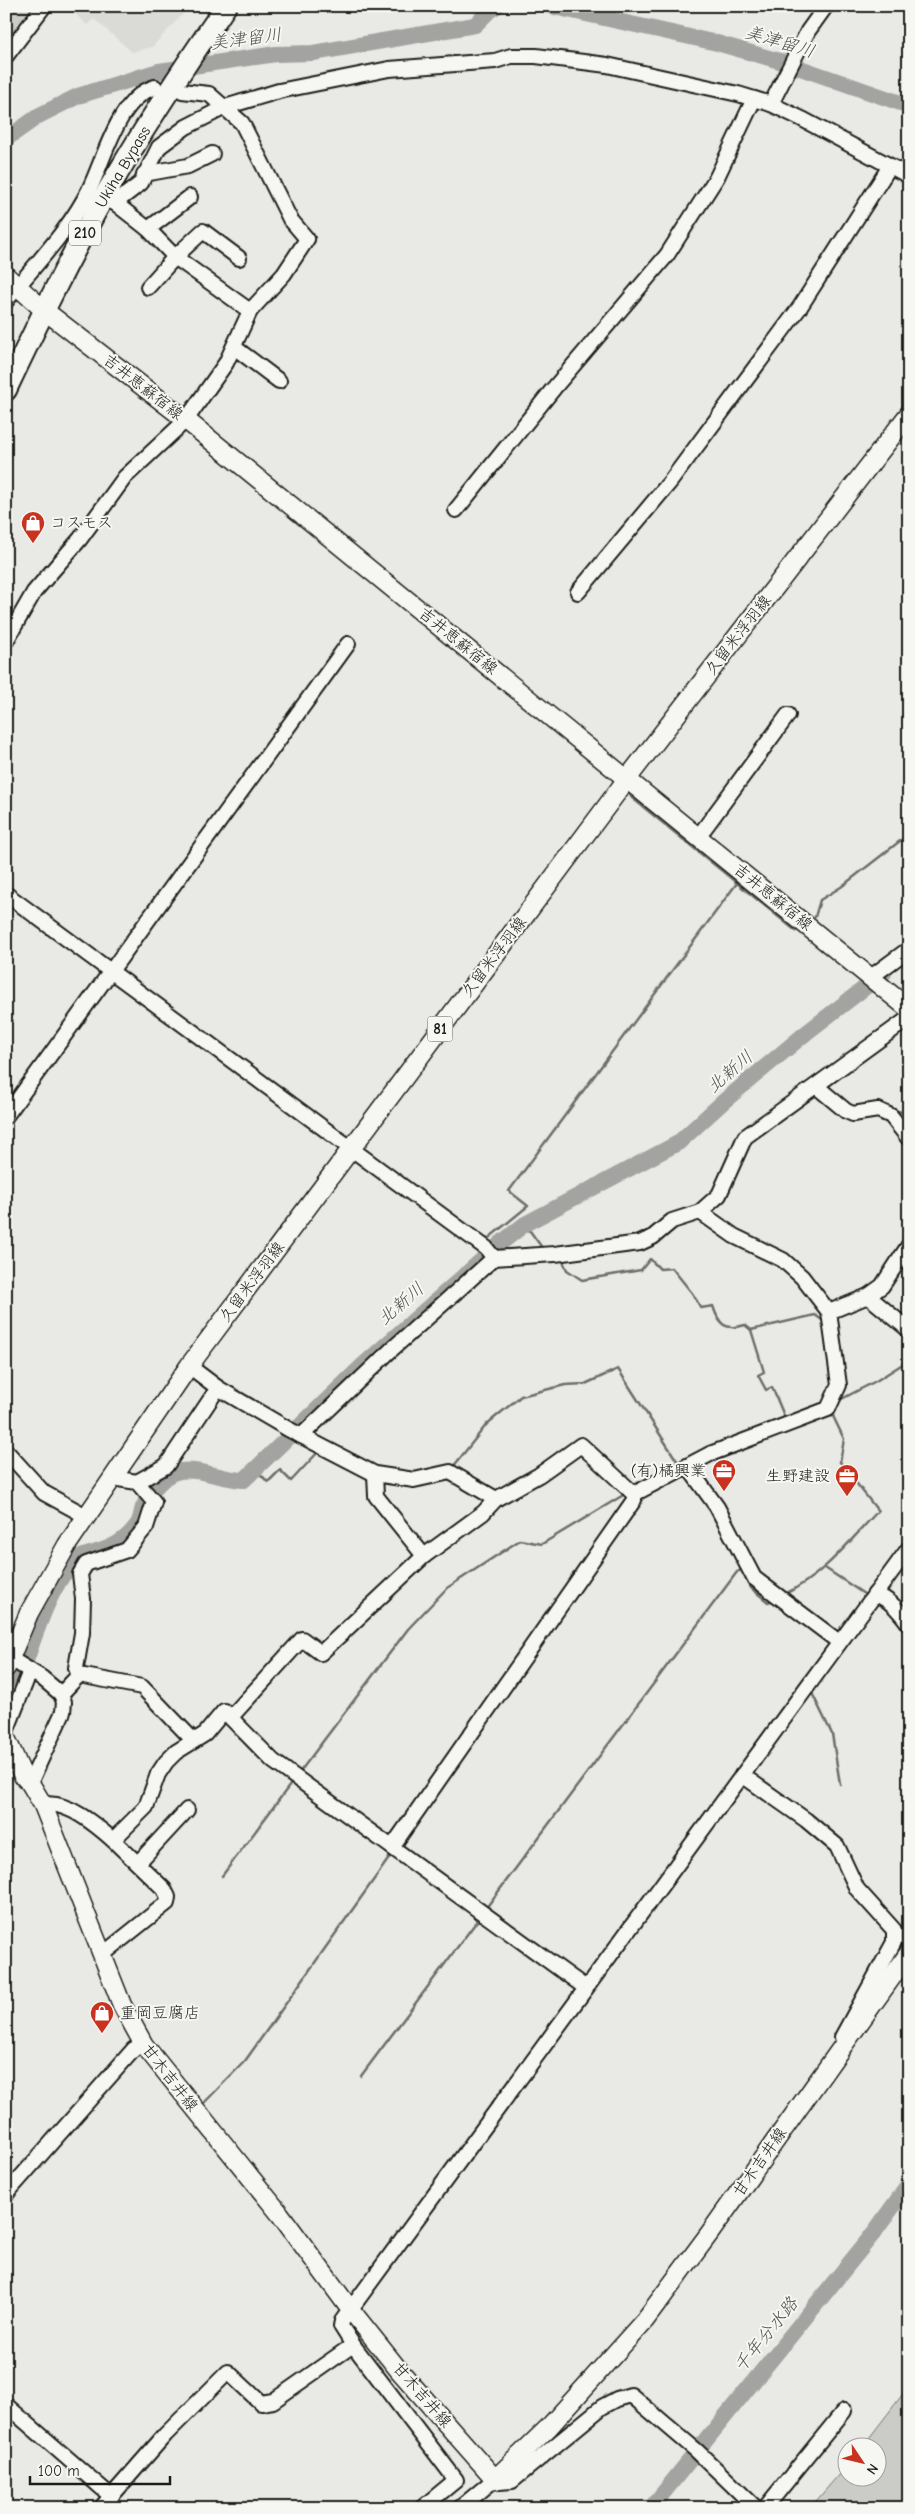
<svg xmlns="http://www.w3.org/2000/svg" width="915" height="2514" font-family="'Comic Neue','Klee One',sans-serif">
	<rect width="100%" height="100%" fill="#e9e9e5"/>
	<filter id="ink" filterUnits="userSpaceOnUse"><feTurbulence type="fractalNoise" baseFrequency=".02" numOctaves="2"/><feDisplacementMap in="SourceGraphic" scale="10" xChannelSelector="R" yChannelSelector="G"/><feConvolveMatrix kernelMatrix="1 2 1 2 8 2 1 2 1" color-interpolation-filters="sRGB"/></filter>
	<g filter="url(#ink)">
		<path fill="#dadad6" d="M 67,6 L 190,6 L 152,47 L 132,52 L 94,19 L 87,25 Z"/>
		<g fill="#cbcbc7" stroke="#747472">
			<path d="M 6,6 L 26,6 L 34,12 L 6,50 Z"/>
			<path d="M 909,2386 L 909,2508 L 810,2508 L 847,2465 L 848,2476 L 878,2476 L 878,2446 L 863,2446 Z"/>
		</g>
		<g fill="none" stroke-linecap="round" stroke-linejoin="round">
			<g stroke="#6d6d6c" stroke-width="2.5">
				<path d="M 631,797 L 796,931"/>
				<path d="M 815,917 L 820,900 L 841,887 L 909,834"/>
				<path d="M 894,1110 L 909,1114"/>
				<path d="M 525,1224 L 543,1249"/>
				<path d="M 485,1241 L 528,1206 L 509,1191 L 737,883"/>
				<path d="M 561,1257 L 567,1270 L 582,1280 L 641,1270 L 650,1259 L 660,1269 L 672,1268 L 692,1293 L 701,1308 L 713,1306 C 719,1325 725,1331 745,1325 L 751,1330 L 764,1372 L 758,1375 L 766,1390 L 772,1387 L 785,1418"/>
				<path d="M 751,1330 L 815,1315 L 822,1320"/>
				<path d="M 836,1402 L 876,1381 L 909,1360"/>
				<path d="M 453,1467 L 487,1424 L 521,1396 L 565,1385 L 585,1384 L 618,1369 L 679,1464"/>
				<path d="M 255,1469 L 268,1482 L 280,1470 L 291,1481 L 319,1451"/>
				<path d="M 684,1473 L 693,1485"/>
				<path d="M 722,1531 L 751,1588 L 768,1602 L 774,1600"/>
				<path d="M 825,1568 L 867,1596"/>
				<path d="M 783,1595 C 823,1576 848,1543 878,1511 L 840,1462 L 844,1439 L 833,1416 L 837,1406"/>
				<path d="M 903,1627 L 909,1635"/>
				<path d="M 811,1691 L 832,1734 L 840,1784"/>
				<path d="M 299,1773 L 408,1629 L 447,1588 L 520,1540 L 542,1544 L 625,1494"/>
				<path d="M 222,1876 L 293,1781"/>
				<path d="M 486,1908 L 737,1572 L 741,1570"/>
				<path d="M 361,2076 L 480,1917"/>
				<path d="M 202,2105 L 245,2061 L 392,1854"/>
			</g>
			<g stroke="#a3a3a1" stroke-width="16">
				<path d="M 550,6 L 717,43 L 783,62 L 909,106"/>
				<path d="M 6,139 L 40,115 L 78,96 L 159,71 L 276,54 L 313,53 L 475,25 L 490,10 L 497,6"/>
				<path d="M 19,1681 C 31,1648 50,1579 79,1558 C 84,1555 92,1554 97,1552 C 114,1547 126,1540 137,1525 C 141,1520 141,1513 143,1507 C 149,1494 162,1476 176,1472 C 196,1466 224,1480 244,1480 L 362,1366 L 501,1243 L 525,1224 L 678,1143 L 723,1102 L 806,1033 L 884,973"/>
				<path d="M 651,2508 L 873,2234 L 909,2184"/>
			</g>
			<g stroke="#1c1c1c" stroke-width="18">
				<g id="minor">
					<path d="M 6,56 L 44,6"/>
					<path d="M 771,104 L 808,31 L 826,6"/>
					<path d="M 144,174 L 188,166 L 212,154"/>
					<path d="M 103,199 L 115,203 L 141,183 L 159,147 L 186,127 L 225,107 L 279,91 L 389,69 L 495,61 L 511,56 L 536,56 L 607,65 L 738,94 L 771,104 L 802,119 L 909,176"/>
					<path d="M 115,203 L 148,229 L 175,257 L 250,311"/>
					<path d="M 148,229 L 190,197"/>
					<path d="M 148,287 L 175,257 L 203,231 L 239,258"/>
					<path d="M 6,301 C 34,265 69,231 89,190 C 105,158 118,98 155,87"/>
					<path d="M 234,347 L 279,381"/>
					<path d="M 456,510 L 554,388 L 667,255 L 717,177 L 754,99"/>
					<path d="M 578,592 L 670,482 L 800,307 L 890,166"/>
					<path d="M 6,641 L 34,592 L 80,539 L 125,477 L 186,420 L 226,363 L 250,311 L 284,274 L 307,239 L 290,219 L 242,123 L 209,94 L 182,91"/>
					<path d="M 698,837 L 788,715"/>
					<path d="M 6,894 L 486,1248 L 494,1258 L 555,1254 L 640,1243 L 653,1237 L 672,1221 L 700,1212 L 719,1195 L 745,1137 L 909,1018"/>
					<path d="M 871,977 L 909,949"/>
					<path d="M 816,1086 L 846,1111 L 853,1114 L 878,1110 L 891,1116 L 909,1139"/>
					<path d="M 6,1116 L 348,644"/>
					<path d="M 868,1296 L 909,1330"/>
					<path d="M 829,1312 L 868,1296 L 882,1286 L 909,1245"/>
					<path d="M 189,1366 L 218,1388 L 288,1429 L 375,1474 L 414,1480 L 450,1472 L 496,1499 L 539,1475 L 581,1445 L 634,1494"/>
					<path d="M 301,1436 L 391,1350 L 494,1258"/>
					<path d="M 6,1451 L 44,1493 L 86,1516"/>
					<path d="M 688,1467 L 717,1507 L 754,1578 L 839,1642"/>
					<path d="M 375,1474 L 376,1496 L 424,1556 L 483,1513 L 496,1499"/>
					<path d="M 137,1482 L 166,1466 L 218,1388"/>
					<path d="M 634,1494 L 710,1454 L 828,1409 L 839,1385 L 829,1312 L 802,1277 L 783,1260 L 734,1236 L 700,1212"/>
					<path d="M 875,1594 C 891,1600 899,1611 909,1624"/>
					<path d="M 11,1659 L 42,1678 L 61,1694"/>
					<path d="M 79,1675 L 76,1668 L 82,1633 L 83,1599 L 80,1574 L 86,1564 L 127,1550 L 146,1527 L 154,1502 L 137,1482 L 112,1478"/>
					<path d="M 79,1675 L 142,1687 L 193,1740"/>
					<path d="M 231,1717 L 302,1639 L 321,1653 L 424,1556"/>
					<path d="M 6,1732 L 30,1671"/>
					<path d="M 742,1775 L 806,1820 L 837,1846 L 857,1889 L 894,1930 L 894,1942 L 842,2037"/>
					<path d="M 30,1783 L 63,1712 L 64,1702 L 61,1694 L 79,1675"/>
					<path d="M 43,1805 C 67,1800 97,1826 113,1840 L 146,1807 L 158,1774 L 166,1762 L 176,1752 L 205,1734 L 224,1711 L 273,1761 L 586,1988"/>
					<path d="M 392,1847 L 634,1500 L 634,1494"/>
					<path d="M 138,1863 L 187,1810"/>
					<path d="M 102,1955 L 167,1903 L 168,1897 L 164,1889 L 113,1840"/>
					<path d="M 6,2194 L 134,2049 L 144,2045"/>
					<path d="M 6,2405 L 111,2496"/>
					<path d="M 101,2508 L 165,2435 L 228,2372 L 261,2403 L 273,2401 L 353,2345"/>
					<path d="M 422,2508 L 456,2480 L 353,2345 L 341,2326 L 342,2321 L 909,1548"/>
					<path d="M 460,2508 L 495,2479 L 499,2482 L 512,2481 L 602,2407 L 617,2399 L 631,2395 L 697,2451 L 756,2508"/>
					<path d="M 765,2508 L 844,2411"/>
				</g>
			</g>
			<g stroke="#1c1c1c" stroke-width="21">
				<g id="major">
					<path d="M 6,276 L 44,310 L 186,420 L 909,1009"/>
					<path d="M 6,1668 L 29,1613 L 67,1545 L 189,1366 L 627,779 L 909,414"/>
					<path d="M 6,1738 L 23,1776 L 30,1783 L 43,1805 L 122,2005 L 144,2045 L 280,2214 L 350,2309 L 398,2369 L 495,2479 L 549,2427 L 645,2320 L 709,2234 L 909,1953"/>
				</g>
			</g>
			<g stroke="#1c1c1c" stroke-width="24">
				<path id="highway" d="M 6,390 C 37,325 68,260 104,197 C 141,132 183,68 226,6"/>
			</g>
			<use href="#minor" stroke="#f6f6f2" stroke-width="14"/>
			<use href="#major" stroke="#f6f6f2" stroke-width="18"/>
			<use href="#highway" stroke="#f6f6f2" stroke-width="20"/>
		</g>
	</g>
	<defs>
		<g id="shop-pin" transform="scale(1.25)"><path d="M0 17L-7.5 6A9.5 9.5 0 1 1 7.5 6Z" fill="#c8321e" stroke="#f6f6f2"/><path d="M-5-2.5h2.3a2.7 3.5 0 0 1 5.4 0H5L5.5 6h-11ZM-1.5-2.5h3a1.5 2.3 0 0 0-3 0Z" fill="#fff"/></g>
		<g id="office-pin" transform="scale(1.25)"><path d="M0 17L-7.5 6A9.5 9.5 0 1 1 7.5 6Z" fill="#c8321e" stroke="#f6f6f2"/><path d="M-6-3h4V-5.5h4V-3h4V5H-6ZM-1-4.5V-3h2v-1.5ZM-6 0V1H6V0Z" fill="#fff"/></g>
	</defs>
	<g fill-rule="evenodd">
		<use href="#shop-pin" x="33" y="523"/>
		<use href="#office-pin" x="724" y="1471"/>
		<use href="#office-pin" x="847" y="1476"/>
		<use href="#shop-pin" x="102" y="2013"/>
	</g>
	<g text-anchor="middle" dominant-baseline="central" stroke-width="4" stroke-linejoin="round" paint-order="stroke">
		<g fill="#f6f6f2" stroke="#5d5d5c" stroke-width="1">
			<rect x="69" y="220.5" width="32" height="25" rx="4"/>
			<rect x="427.5" y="1016.5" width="25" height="25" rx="4"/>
		</g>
		<g font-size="15" font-weight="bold" fill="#1c1c1c">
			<text x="85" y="233">210</text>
			<text x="440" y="1029">81</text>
		</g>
		<g font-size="16" fill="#1c1c1c" stroke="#f6f6f2">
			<text transform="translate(123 167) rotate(-59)">Ukiha Bypass</text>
			<text transform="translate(143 387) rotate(38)">吉井恵蘇宿線</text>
			<text transform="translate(738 635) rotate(-52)">久留米浮羽線</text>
			<text transform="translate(458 641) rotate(39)">吉井恵蘇宿線</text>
			<text transform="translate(773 897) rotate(39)">吉井恵蘇宿線</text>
			<text transform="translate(494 957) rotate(-53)">久留米浮羽線</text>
			<text transform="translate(252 1282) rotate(-53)">久留米浮羽線</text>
			<text transform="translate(170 2078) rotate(52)">甘木吉井線</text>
			<text transform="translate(760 2162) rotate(-55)">甘木吉井線</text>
			<text transform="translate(422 2395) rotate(49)">甘木吉井線</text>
		</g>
		<g font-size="16" fill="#1c1c1c" stroke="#f6f6f2" text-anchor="start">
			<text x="50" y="523">コスモス</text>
			<text x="706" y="1471" text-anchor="end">(有)橘興業</text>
			<text x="830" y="1476" text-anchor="end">生野建設</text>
			<text x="120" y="2013">重岡豆腐店</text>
		</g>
		<g font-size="18" font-style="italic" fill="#525251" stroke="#f6f6f2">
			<text transform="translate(246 39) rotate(-7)">美津留川</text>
			<text transform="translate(780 42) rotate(17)">美津留川</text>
			<text transform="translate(730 1072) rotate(-41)">北新川</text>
			<text transform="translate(401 1304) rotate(-41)">北新川</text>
			<text transform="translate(766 2335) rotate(-51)">千年分水路</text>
		</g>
	</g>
	<rect width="915" height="2514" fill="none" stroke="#f6f6f2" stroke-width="25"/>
	<rect x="12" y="12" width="890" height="2489" fill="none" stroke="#1c1c1c" stroke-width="2" filter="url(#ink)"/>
	<g transform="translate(862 2462) rotate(125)"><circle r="24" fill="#f6f6f2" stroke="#9f9f9c"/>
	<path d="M0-4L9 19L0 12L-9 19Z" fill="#c8321e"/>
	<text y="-8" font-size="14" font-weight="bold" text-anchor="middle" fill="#1c1c1c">N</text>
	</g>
	<path d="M30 2476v8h140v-8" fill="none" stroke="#1c1c1c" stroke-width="2.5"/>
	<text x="38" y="2476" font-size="15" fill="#1c1c1c" stroke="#f6f6f2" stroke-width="4" paint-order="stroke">100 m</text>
</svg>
